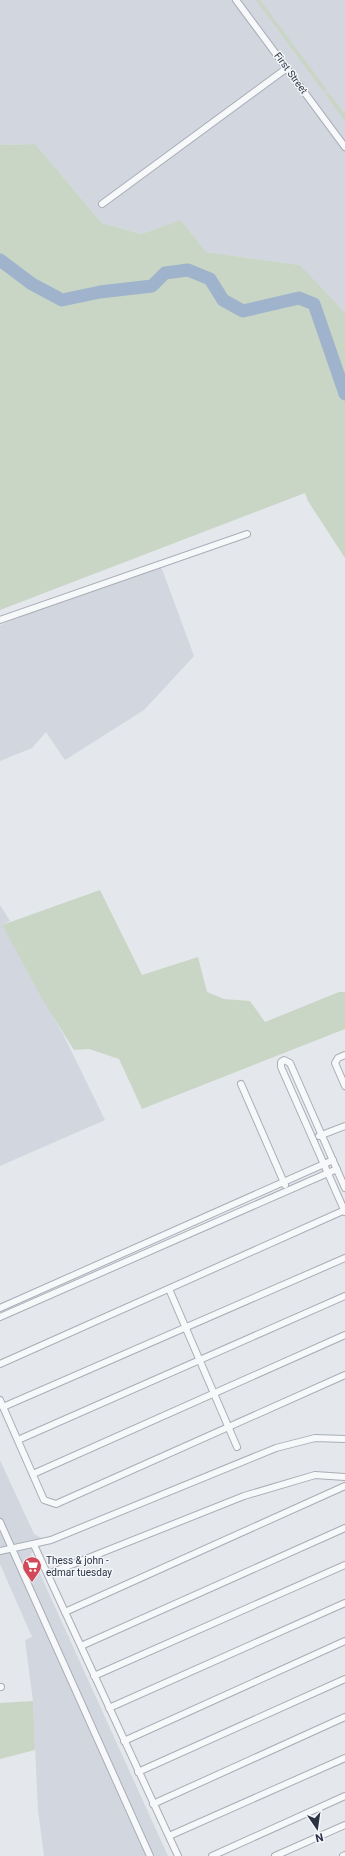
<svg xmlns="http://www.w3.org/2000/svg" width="345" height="1856" font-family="Roboto,sans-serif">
	<rect width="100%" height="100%" fill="#e4e7ec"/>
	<g fill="#d2d6de">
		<path d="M 0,0 L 345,0 L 345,315 L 300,265 L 206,252 L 181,220 L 141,234 L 102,223 L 35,144 L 0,145 Z"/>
		<path d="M 159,561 L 194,656 L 144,710 L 65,760 L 46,732 L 32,748 L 0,761 L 0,625 Z"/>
		<path d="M 0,905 L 10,921 L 2,925 L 64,1036 L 105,1120 L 0,1166 Z"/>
		<path d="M 0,1460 L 34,1534 L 41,1538 L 31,1554 L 168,1856 L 44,1856 L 38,1810 L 33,1701 L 25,1640 L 32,1637 L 0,1564 Z"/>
	</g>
	<g fill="#c9d6c5">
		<path d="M 256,0 L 260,0 L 322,83 L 327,90 L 324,92 L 326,94 L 328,92 L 345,114 L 345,121 Z"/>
		<path d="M 35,144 L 102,223 L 141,234 L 181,220 L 206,252 L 300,265 L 345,313 L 345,558 L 308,501 L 305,493 L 0,610 L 0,145 Z"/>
		<path d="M 100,890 L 142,975 L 198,957 L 207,992 L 224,999 L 250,1001 L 265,1022 L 339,992 L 345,992 L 345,1029 L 142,1109 L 119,1059 L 89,1049 L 74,1050 L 44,1002 L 2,925 Z"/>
		<path d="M 33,1701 L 35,1750 L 0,1759 L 0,1703 Z"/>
	</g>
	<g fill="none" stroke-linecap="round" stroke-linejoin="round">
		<path stroke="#9fb4cc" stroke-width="13" d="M 0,260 L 32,284 L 62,300 L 100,292 L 152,286 L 165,273 L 188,270 L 210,279 L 223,300 L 243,311 L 299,298 L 314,304 L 345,394"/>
		<g stroke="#a9aeb7" stroke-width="8">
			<g id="minor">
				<path d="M 236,0 L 345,147"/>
				<path d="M 102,204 L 287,68"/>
				<path d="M 0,620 L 247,534"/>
				<path d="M 345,1055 L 338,1058 L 335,1063 L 345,1086"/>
				<path d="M 241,1084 L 285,1185"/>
				<path d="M 319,1136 L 345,1126"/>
				<path d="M 345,1188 L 290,1063 L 284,1060 L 281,1062 L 281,1067 L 345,1212"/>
				<path d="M 169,1289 L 237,1447"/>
				<path d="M 0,1308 L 333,1160"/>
				<path d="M 0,1317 L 337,1169"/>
				<path d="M 0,1364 L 345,1210"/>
				<path d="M 0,1400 L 44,1500 L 56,1504 L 345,1375"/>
				<path d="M 3,1407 L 345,1258"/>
				<path d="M 18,1440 L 345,1296"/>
				<path d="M 33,1474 L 345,1335"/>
				<path d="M 0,1522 L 150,1856"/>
				<path d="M 34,1545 L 178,1856"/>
				<path d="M 0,1551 L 51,1540 L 276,1448 L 315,1438 L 345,1439"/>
				<path d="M 48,1574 L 244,1496 L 315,1475 L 345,1477"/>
				<path d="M 65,1612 L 345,1486"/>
				<path d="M 81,1646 L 345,1528"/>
				<path d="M 94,1676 L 345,1565"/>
				<path d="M 0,1687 L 1,1687"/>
				<path d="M 109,1708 L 345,1603"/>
				<path d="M 124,1741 L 345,1641"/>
				<path d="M 138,1772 L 345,1679"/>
				<path d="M 153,1804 L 345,1717"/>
				<path d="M 169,1836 L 345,1758"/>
				<path d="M 212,1856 L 345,1796"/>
				<path d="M 275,1856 L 345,1825"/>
				<path d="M 343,1856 L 345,1855"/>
			</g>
		</g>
		<use href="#minor" stroke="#f7f8fa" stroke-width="6"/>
	</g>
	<defs>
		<g id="supermarket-pin" transform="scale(1)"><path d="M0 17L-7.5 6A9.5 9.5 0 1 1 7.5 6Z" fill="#d1495b" stroke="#f4f6f9"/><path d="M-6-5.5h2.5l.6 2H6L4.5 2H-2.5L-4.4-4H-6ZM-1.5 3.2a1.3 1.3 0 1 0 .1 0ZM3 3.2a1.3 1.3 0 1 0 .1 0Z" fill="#fff"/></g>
	</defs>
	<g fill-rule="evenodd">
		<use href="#supermarket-pin" x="32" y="1566"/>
	</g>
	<g text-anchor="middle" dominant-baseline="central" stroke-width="3" stroke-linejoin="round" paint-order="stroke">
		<g font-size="10" fill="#2b3445" stroke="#f4f6f9">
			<text transform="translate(291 73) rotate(54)">First Street</text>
		</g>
		<g font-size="10" fill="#2b3445" stroke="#f4f6f9" text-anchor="start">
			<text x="46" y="1560">Thess &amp; john -<tspan x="46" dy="12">edmar tuesday</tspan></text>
		</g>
	</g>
	<g transform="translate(317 1828) rotate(167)" stroke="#f4f6f9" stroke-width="3" paint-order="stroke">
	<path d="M0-3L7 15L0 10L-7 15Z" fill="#2b3445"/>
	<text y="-6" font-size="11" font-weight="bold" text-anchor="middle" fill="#2b3445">N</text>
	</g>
</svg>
